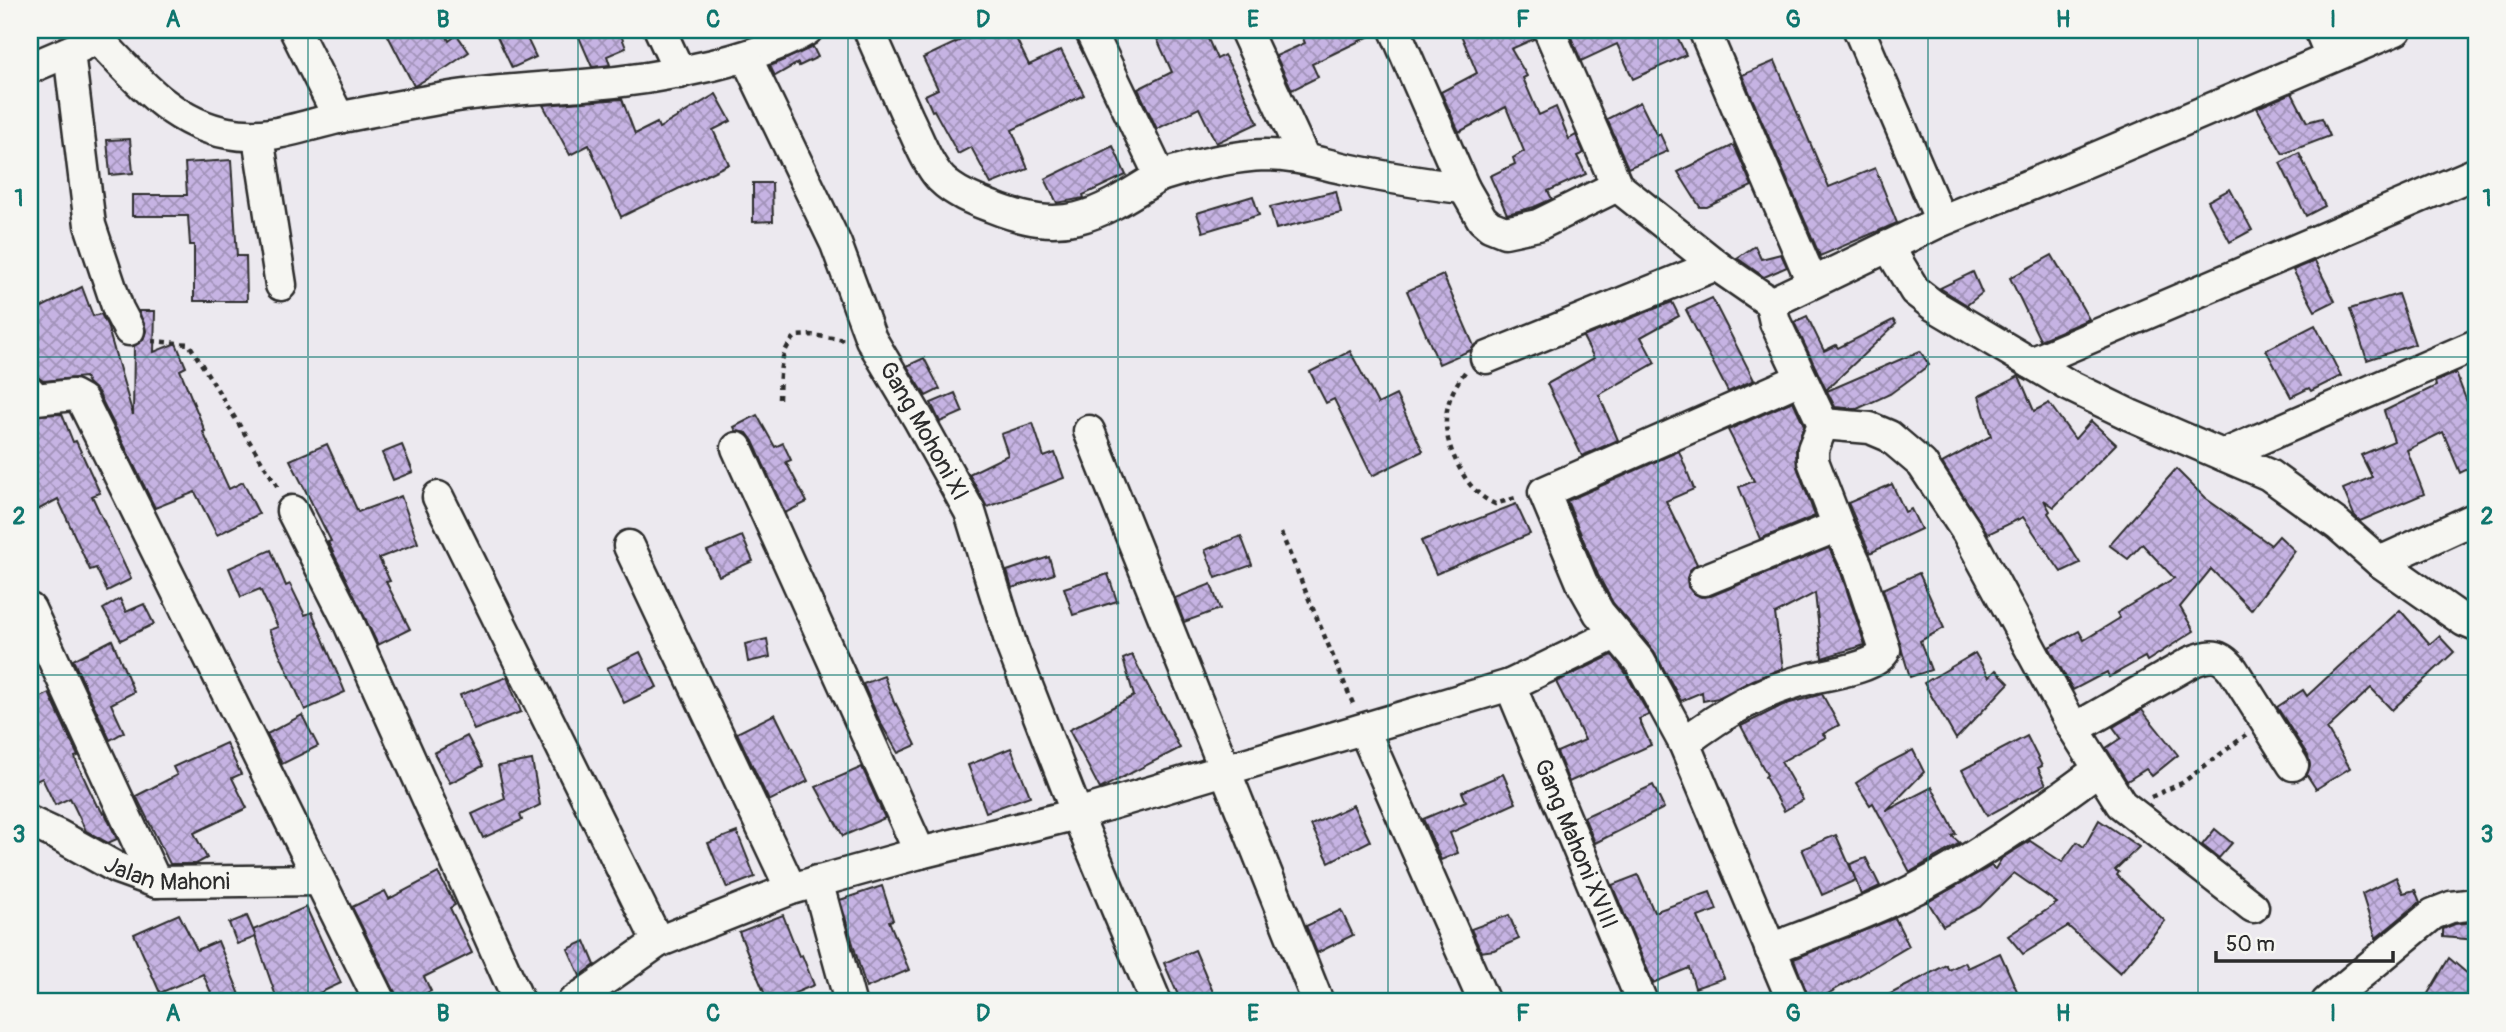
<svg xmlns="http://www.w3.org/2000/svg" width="2506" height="1032" font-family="Pangolin,sans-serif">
	<defs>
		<pattern id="building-cross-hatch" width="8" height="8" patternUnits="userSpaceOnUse" patternTransform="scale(1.75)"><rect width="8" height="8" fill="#c6b3e3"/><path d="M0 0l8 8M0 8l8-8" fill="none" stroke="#a192b8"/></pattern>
	</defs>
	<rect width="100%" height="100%" fill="#ece9ef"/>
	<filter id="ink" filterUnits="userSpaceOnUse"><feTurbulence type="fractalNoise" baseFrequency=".0143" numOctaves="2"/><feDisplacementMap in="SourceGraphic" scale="14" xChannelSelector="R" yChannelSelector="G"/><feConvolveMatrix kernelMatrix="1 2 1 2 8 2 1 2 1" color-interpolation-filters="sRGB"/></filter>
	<g filter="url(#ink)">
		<g fill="url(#building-cross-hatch)" stroke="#2b2b2b" stroke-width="2">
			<path d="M 385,30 L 444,30 L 449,41 L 457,35 L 469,52 L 446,68 L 414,86 Z"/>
			<path d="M 494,30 L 523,30 L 536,57 L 512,68 Z"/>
			<path d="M 596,30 L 619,30 L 626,48 L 607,56 L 610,65 L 592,67 L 579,37 Z"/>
			<path d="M 982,30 L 1012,30 L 1029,65 L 1061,50 L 1084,95 L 1012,130 L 1028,169 L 991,184 L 971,147 L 958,154 L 934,110 L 932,111 L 925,95 L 938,89 L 923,58 Z"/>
			<path d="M 1153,30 L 1204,30 L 1217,59 L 1224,55 L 1235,74 L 1258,123 L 1216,143 L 1199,108 L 1157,129 L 1138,89 L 1172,72 Z"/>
			<path d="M 1299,30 L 1378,30 L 1378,32 L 1312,64 L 1318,77 L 1292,90 L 1276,56 L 1305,43 Z"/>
			<path d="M 1459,30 L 1532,30 L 1534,39 L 1511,49 L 1527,76 L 1523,78 L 1539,115 L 1556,107 L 1569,139 L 1576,135 L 1584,153 L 1577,156 L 1586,174 L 1548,191 L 1552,199 L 1534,207 L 1507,214 L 1490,176 L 1515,164 L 1513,158 L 1524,151 L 1506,107 L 1459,132 L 1441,92 L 1477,73 Z"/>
			<path d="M 1568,30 L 1674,30 L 1686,55 L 1633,79 L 1617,44 L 1581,61 Z"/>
			<path d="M 813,47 L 818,57 L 799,66 L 798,63 L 775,76 L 770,66 Z"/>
			<path d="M 1775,61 L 1829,187 L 1875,168 L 1897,223 L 1820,256 L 1742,75 Z"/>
			<path d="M 2292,93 L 2307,122 L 2322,118 L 2330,136 L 2283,154 L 2257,108 Z"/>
			<path d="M 716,94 L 731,121 L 713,130 L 729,164 L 621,217 L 589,145 L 570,155 L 543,105 L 622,99 L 635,134 L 657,123 L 659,128 Z"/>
			<path d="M 1640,102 L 1657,136 L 1660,134 L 1668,151 L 1628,168 L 1607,119 Z"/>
			<path d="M 130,139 L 133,173 L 110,175 L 107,140 Z"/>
			<path d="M 1734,145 L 1752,186 L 1707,207 L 1700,207 L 1678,172 Z"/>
			<path d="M 1113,146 L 1126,175 L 1083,195 L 1084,198 L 1057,203 L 1045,179 Z"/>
			<path d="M 2299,153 L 2325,206 L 2306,216 L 2280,163 Z"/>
			<path d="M 231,160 L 237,256 L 246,256 L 247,301 L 194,301 L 194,245 L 190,245 L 188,216 L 132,216 L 132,195 L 187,195 L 185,163 Z"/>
			<path d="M 753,183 L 772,183 L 773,221 L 753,222 Z"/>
			<path d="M 2230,189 L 2252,230 L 2230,242 L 2208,201 Z"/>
			<path d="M 1336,191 L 1341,213 L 1276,229 L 1270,207 Z"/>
			<path d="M 1253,196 L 1259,215 L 1203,232 L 1197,213 Z"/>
			<path d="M 1755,246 L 1761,259 L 1781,254 L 1787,267 L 1764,277 L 1737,258 Z"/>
			<path d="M 2052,255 L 2089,319 L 2040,340 L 2010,278 Z"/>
			<path d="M 2315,261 L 2335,301 L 2315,311 L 2293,270 Z"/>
			<path d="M 1973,272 L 1982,293 L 1967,305 L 1940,288 Z"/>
			<path d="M 1443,275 L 1474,346 L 1471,350 L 1439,364 L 1407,291 Z"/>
			<path d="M 82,287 L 93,316 L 101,314 L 107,325 L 133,415 L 134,346 L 143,340 L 146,331 L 139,311 L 155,311 L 154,352 L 176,343 L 186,367 L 180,370 L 205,431 L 203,432 L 229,489 L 243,482 L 259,514 L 217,535 L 195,492 L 155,508 L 98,392 L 88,383 L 85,377 L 43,381 L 36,376 L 30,375 L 30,313 Z"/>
			<path d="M 2398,294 L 2415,344 L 2367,360 L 2350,309 Z"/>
			<path d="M 1712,298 L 1754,380 L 1728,392 L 1686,310 Z"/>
			<path d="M 1672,302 L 1679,316 L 1641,337 L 1655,363 L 1599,395 L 1618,440 L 1582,456 L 1547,384 L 1594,358 L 1583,337 Z"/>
			<path d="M 1807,316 L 1824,351 L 1836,345 L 1838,348 L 1893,320 L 1896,324 L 1826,390 L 1794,322 Z"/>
			<path d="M 2315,325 L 2341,376 L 2311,391 L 2309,388 L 2291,397 L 2266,350 Z"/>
			<path d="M 1350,351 L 1378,404 L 1396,395 L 1423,451 L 1372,476 L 1334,399 L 1326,403 L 1310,372 Z"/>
			<path d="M 1920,351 L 1929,365 L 1890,394 L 1857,409 L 1835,407 L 1827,391 Z"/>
			<path d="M 924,358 L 940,389 L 926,396 L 907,366 Z"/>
			<path d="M 2456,373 L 2476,426 L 2476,465 L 2460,473 L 2443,432 L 2407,450 L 2424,494 L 2360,521 L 2354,515 L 2343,489 L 2372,477 L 2361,455 L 2394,441 L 2384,411 L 2436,386 L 2435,382 Z"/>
			<path d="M 2019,376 L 2034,411 L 2049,403 L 2075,439 L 2091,421 L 2116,444 L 2054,507 L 2044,500 L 2050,511 L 2048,513 L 2080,563 L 2061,572 L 2023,517 L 1988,534 L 1942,463 L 1991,436 L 1979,396 Z"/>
			<path d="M 955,393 L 963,412 L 940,422 L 931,403 Z"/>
			<path d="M 1793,401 L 1804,425 L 1796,449 L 1797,467 L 1815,516 L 1760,539 L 1739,487 L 1754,481 L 1728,430 Z"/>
			<path d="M 62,414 L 73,442 L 76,441 L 100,493 L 92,496 L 131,579 L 107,591 L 96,568 L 90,570 L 58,499 L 30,514 L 30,415 Z"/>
			<path d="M 757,415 L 775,447 L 783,443 L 791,460 L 786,462 L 807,502 L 785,513 L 753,441 L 747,433 L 736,431 L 734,427 Z"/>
			<path d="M 1033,423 L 1044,457 L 1055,453 L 1064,478 L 987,507 L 969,474 L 1008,455 L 1001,434 Z"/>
			<path d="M 327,444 L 358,512 L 401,496 L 418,543 L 379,558 L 390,581 L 386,582 L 410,629 L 378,645 L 328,542 L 331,541 L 290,460 Z"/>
			<path d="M 402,445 L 413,472 L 393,480 L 382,453 Z"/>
			<path d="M 1679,451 L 1694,489 L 1666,501 L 1697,564 L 1690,570 L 1687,578 L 1688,587 L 1693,593 L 1701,597 L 1711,596 L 1829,548 L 1841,573 L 1865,645 L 1822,658 L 1815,593 L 1775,614 L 1783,668 L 1753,680 L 1718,698 L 1703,701 L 1702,692 L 1681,701 L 1654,651 L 1613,603 L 1598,575 L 1567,501 Z"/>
			<path d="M 2176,469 L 2205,498 L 2271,545 L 2279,536 L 2295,551 L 2251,610 L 2211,569 L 2180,607 L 2194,631 L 2147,661 L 2145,657 L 2109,677 L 2107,672 L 2073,690 L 2049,647 L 2079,631 L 2084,640 L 2120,618 L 2117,613 L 2174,578 L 2142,544 L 2128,559 L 2109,545 Z"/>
			<path d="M 1892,484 L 1905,512 L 1911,509 L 1921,529 L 1870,553 L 1848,503 Z"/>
			<path d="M 1516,504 L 1530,534 L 1436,574 L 1421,541 Z"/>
			<path d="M 742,536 L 753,561 L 719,576 L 707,551 Z"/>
			<path d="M 1241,536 L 1252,565 L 1216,578 L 1205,550 Z"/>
			<path d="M 271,550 L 286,586 L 290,584 L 305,615 L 312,612 L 345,692 L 305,710 L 269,630 L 278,627 L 260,589 L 241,597 L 229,568 Z"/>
			<path d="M 1049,557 L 1054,574 L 1012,588 L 1007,571 Z"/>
			<path d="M 1919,573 L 1944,628 L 1920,641 L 1931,670 L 1910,677 L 1883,589 Z"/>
			<path d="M 1108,574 L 1117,601 L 1073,615 L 1064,588 Z"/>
			<path d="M 1211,584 L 1220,609 L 1184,622 L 1175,598 Z"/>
			<path d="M 120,599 L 126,612 L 144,604 L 154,624 L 121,640 L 103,609 Z"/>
			<path d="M 2400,610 L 2430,644 L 2439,636 L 2454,652 L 2392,710 L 2371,688 L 2327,729 L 2350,768 L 2316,789 L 2307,775 L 2310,765 L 2308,756 L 2277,707 L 2303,690 L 2307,696 Z"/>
			<path d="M 767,639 L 770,657 L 748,662 L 745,644 Z"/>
			<path d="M 112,640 L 134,692 L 111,704 L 124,732 L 110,740 L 73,660 Z"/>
			<path d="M 640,652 L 657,687 L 624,703 L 607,668 Z"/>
			<path d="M 1975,653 L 1989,677 L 1996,670 L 2009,683 L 1956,739 L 1924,683 Z"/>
			<path d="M 1132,655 L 1180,748 L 1100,789 L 1069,730 L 1134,696 L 1123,659 Z"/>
			<path d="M 1612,655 L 1625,672 L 1649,715 L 1639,719 L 1651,745 L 1569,782 L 1557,752 L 1585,740 L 1556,682 Z"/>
			<path d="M 884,676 L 895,705 L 896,704 L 916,745 L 898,753 L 880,722 L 863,684 Z"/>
			<path d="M 507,677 L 521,712 L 474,730 L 460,695 Z"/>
			<path d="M 49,693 L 78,756 L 75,757 L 77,763 L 97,806 L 99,806 L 103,814 L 105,813 L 117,839 L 108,843 L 86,831 L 70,798 L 55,805 L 42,778 L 30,784 L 30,702 Z"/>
			<path d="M 1822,694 L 1839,725 L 1823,734 L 1826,737 L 1781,762 L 1803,800 L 1784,811 L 1765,777 L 1767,775 L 1741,726 L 1783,705 Z"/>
			<path d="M 2142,710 L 2178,755 L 2152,776 L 2146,769 L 2127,781 L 2106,748 L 2121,738 L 2113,727 Z"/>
			<path d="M 775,714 L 808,781 L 769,801 L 737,733 Z"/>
			<path d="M 302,715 L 318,746 L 282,764 L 267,734 Z"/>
			<path d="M 467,736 L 483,766 L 450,783 L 434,753 Z"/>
			<path d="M 2027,736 L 2042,766 L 2038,768 L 2046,784 L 1987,816 L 1962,770 Z"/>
			<path d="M 226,743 L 241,774 L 232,778 L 247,808 L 194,833 L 207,858 L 196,864 L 170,864 L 136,796 L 177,775 L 173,767 Z"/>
			<path d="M 1011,748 L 1030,796 L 986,812 L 968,765 Z"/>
			<path d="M 1913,750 L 1924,772 L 1886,811 L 1932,787 L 1956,834 L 1952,836 L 1960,843 L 1910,872 L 1873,803 L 1870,805 L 1856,783 L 1880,767 Z"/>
			<path d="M 532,760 L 540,805 L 520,815 L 522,820 L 483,838 L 472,814 L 505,799 L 498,766 Z"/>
			<path d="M 862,767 L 885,818 L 843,836 L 816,787 Z"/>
			<path d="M 1503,774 L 1516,803 L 1450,833 L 1458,853 L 1441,860 L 1423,819 L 1466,801 L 1462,792 Z"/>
			<path d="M 1653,785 L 1664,808 L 1595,843 L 1584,817 Z"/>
			<path d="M 1353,805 L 1370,841 L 1329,862 L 1311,825 Z"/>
			<path d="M 2099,820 L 2139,847 L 2115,870 L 2119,872 L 2117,875 L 2165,921 L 2120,973 L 2068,926 L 2023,954 L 2008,936 L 2057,903 L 2014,873 L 1980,907 L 1943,926 L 1928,902 L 1991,866 L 1995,869 L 2002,858 L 2030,841 L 2062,862 L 2077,842 L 2084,847 Z"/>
			<path d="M 2215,829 L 2232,843 L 2219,858 L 2202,845 Z"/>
			<path d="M 737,832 L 755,877 L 727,888 L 708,843 Z"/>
			<path d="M 1836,835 L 1856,880 L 1822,895 L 1802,849 Z"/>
			<path d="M 1866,858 L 1880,886 L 1861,895 L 1850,864 Z"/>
			<path d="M 438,873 L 455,905 L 450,908 L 472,953 L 424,977 L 431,991 L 407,1002 L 397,1002 L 396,994 L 352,907 L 385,891 L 389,899 Z"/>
			<path d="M 1638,875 L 1654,912 L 1710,892 L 1717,910 L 1698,917 L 1724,978 L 1695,988 L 1689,968 L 1653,983 L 1612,885 Z"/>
			<path d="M 2396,877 L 2403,893 L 2415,890 L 2420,902 L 2376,938 L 2362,894 Z"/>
			<path d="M 882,886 L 893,920 L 889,921 L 909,970 L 866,988 L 840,900 Z"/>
			<path d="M 306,907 L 341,983 L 315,995 L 318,1002 L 278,1002 L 253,930 Z"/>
			<path d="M 1341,910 L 1353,935 L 1317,953 L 1306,926 Z"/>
			<path d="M 179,914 L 197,950 L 218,941 L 243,1002 L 215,1002 L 203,974 L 160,993 L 134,934 Z"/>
			<path d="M 783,915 L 799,956 L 802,955 L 814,985 L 774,1002 L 768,1002 L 739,932 Z"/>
			<path d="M 1509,915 L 1519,939 L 1494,950 L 1481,952 L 1471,929 Z"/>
			<path d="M 247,916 L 256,937 L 237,944 L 229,923 Z"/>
			<path d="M 1895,918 L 1909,946 L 1814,1002 L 1810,1002 L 1794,959 Z"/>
			<path d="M 2476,922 L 2476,940 L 2443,937 L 2443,929 L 2455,924 Z"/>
			<path d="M 585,941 L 595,965 L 580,976 L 568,949 Z"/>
			<path d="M 1195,950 L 1213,992 L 1190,1002 L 1181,1002 L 1164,963 Z"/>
			<path d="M 2000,953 L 2022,1002 L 1875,1002 L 1946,965 L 1949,970 L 1965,962 L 1968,968 Z"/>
			<path d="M 2449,958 L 2476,981 L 2476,1002 L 2423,1002 Z"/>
		</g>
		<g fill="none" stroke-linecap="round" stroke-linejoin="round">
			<g stroke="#2b2b2b" stroke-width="35">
				<g id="minor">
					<path d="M 93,30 L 98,39 C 136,78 171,123 228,133 C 270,141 301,126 342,117 C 378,110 414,103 451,97 C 495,90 539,88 583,85 C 627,82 670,75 713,65 C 745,57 779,47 807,30"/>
					<path d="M 295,30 L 339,118"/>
					<path d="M 660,30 L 680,73"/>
					<path d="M 869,30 C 882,59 895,88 908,118 C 918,138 926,162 941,179 C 955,193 974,200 992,207 C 1067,237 1097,215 1160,176"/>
					<path d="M 1090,30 L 1160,176 C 1195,165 1230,156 1266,155 C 1295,155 1319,163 1346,169 C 1385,177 1424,184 1464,188"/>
					<path d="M 1245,30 L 1304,158"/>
					<path d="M 1395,30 L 1464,188 L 1482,219 L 1490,226 L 1505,232 L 1538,225 L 1617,186"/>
					<path d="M 1549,30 L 1617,186 L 1716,265 L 1774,305"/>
					<path d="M 1704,30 L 1812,282"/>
					<path d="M 1859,30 L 1941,221"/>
					<path d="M 2320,30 L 2331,56"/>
					<path d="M 69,52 L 90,225 L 118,309 L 129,330"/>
					<path id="s1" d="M 746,57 L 836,244 L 871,339 L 918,418 L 970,512 L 1012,647 L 1077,814 L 1156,1002"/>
					<path d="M 30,68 L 84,45"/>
					<path d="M 258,137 L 281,285"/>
					<path d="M 1888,246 L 1915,291 L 1933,305 L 2068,385 L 2130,415 L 2269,475 L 2338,525 L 2380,562 L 2464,621 L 2476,626"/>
					<path d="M 1486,358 L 1716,265"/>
					<path d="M 2031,363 L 2476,173"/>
					<path d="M 30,392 L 36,399 L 73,395 L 82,400 L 380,1002"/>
					<path d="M 1823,424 L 1870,428 L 1889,436 L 1922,464 L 1967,532 L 2074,729 L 2121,804 L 2253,907"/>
					<path d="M 1089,431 L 1318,1002"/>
					<path d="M 737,448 L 920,853"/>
					<path d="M 2223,455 L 2476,345"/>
					<path d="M 438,497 L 658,942"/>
					<path d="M 292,511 L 347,619 L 519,1002"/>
					<path d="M 629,546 L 791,889"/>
					<path d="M 2380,562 L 2476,518"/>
					<path d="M 1704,580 L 1838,526"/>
					<path d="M 30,609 L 156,882"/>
					<path id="s2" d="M 1510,685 L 1642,1002"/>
					<path d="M 2074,729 L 2191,662 C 2210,654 2220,653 2233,670 L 2293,765"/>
					<path d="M 1364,730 L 1484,1002"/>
					<path d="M 1684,743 C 1723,713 1763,689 1812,678 C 1830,674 1878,667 1885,650 L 1857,566 L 1838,526 L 1813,461 L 1813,449 L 1823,424 L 1775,322 L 1772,309 L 1777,300 L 1941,221 L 2074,167 L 2396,30"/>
					<path id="s3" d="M 30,822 L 58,835 L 117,868 L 156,882 L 318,880"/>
					<path d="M 817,881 L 850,1002"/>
					<path d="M 1770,949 C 1825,928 1882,908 1934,879 C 1992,847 2046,809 2099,769"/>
					<path d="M 573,1002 L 658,942 L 791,889 L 920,853 L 1077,814 L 1510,685 L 1615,634"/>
					<path d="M 1793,1002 L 1684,743 L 1640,662 L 1599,613 L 1582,583 L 1544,492 L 1800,379"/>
					<path d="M 2327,1002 L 2433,914 L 2451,907 L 2476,904"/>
				</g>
			</g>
			<g stroke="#2b2b2b" stroke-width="4.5" stroke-dasharray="5 5" stroke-linecap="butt">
				<path d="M 152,341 L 189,344 L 279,489"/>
				<path d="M 1465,372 C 1440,405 1441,434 1460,469 C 1468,484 1479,497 1495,504 L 1519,497"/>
				<path d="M 779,399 C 780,376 778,353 796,336 L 811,335 L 846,340"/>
				<path d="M 1281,533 L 1354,706"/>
				<path d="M 2151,797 L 2182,783 L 2246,735"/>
			</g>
			<use href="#minor" stroke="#f6f6f2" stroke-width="30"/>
		</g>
	</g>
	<path fill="none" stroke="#0f766e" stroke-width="2" stroke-opacity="0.55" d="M 308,30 L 308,1002M 578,30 L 578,1002M 848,30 L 848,1002M 1118,30 L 1118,1002M 1388,30 L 1388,1002M 1658,30 L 1658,1002M 1928,30 L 1928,1002M 2198,30 L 2198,1002M 30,357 L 2476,357M 30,675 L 2476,675"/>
	<g text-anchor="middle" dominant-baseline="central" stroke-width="7" stroke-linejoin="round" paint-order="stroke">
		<g font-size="24" fill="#2b2b2b" stroke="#f6f6f2">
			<text stroke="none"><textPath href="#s1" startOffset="415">Gang Mohoni XI</textPath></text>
			<text stroke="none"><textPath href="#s2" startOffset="172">Gang Mahoni XVIII</textPath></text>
			<text stroke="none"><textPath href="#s3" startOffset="150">Jalan Mahoni</textPath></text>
		</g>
	</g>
	<rect width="2506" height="1032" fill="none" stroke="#f6f6f2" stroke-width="77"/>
	<path d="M2216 951v10h177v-10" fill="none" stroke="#2b2b2b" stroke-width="3.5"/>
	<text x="2226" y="951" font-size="21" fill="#2b2b2b" stroke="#f6f6f2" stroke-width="5" paint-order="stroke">50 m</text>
	<rect x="38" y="38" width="2430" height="955" fill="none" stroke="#0f766e" stroke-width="2.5"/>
	<g font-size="23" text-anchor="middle" font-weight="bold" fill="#0f766e">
		<text x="173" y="27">A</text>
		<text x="443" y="27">B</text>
		<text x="713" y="27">C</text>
		<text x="983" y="27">D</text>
		<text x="1253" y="27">E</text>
		<text x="1523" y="27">F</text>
		<text x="1793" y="27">G</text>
		<text x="2063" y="27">H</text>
		<text x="2333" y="27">I</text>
		<text x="19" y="206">1</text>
		<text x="2487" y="206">1</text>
		<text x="19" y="524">2</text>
		<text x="2487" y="524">2</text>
		<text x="19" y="842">3</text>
		<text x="2487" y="842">3</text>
		<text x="173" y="1021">A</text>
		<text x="443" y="1021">B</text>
		<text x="713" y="1021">C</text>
		<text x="983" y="1021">D</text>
		<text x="1253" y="1021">E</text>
		<text x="1523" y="1021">F</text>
		<text x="1793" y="1021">G</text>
		<text x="2063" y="1021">H</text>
		<text x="2333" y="1021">I</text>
	</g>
</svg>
